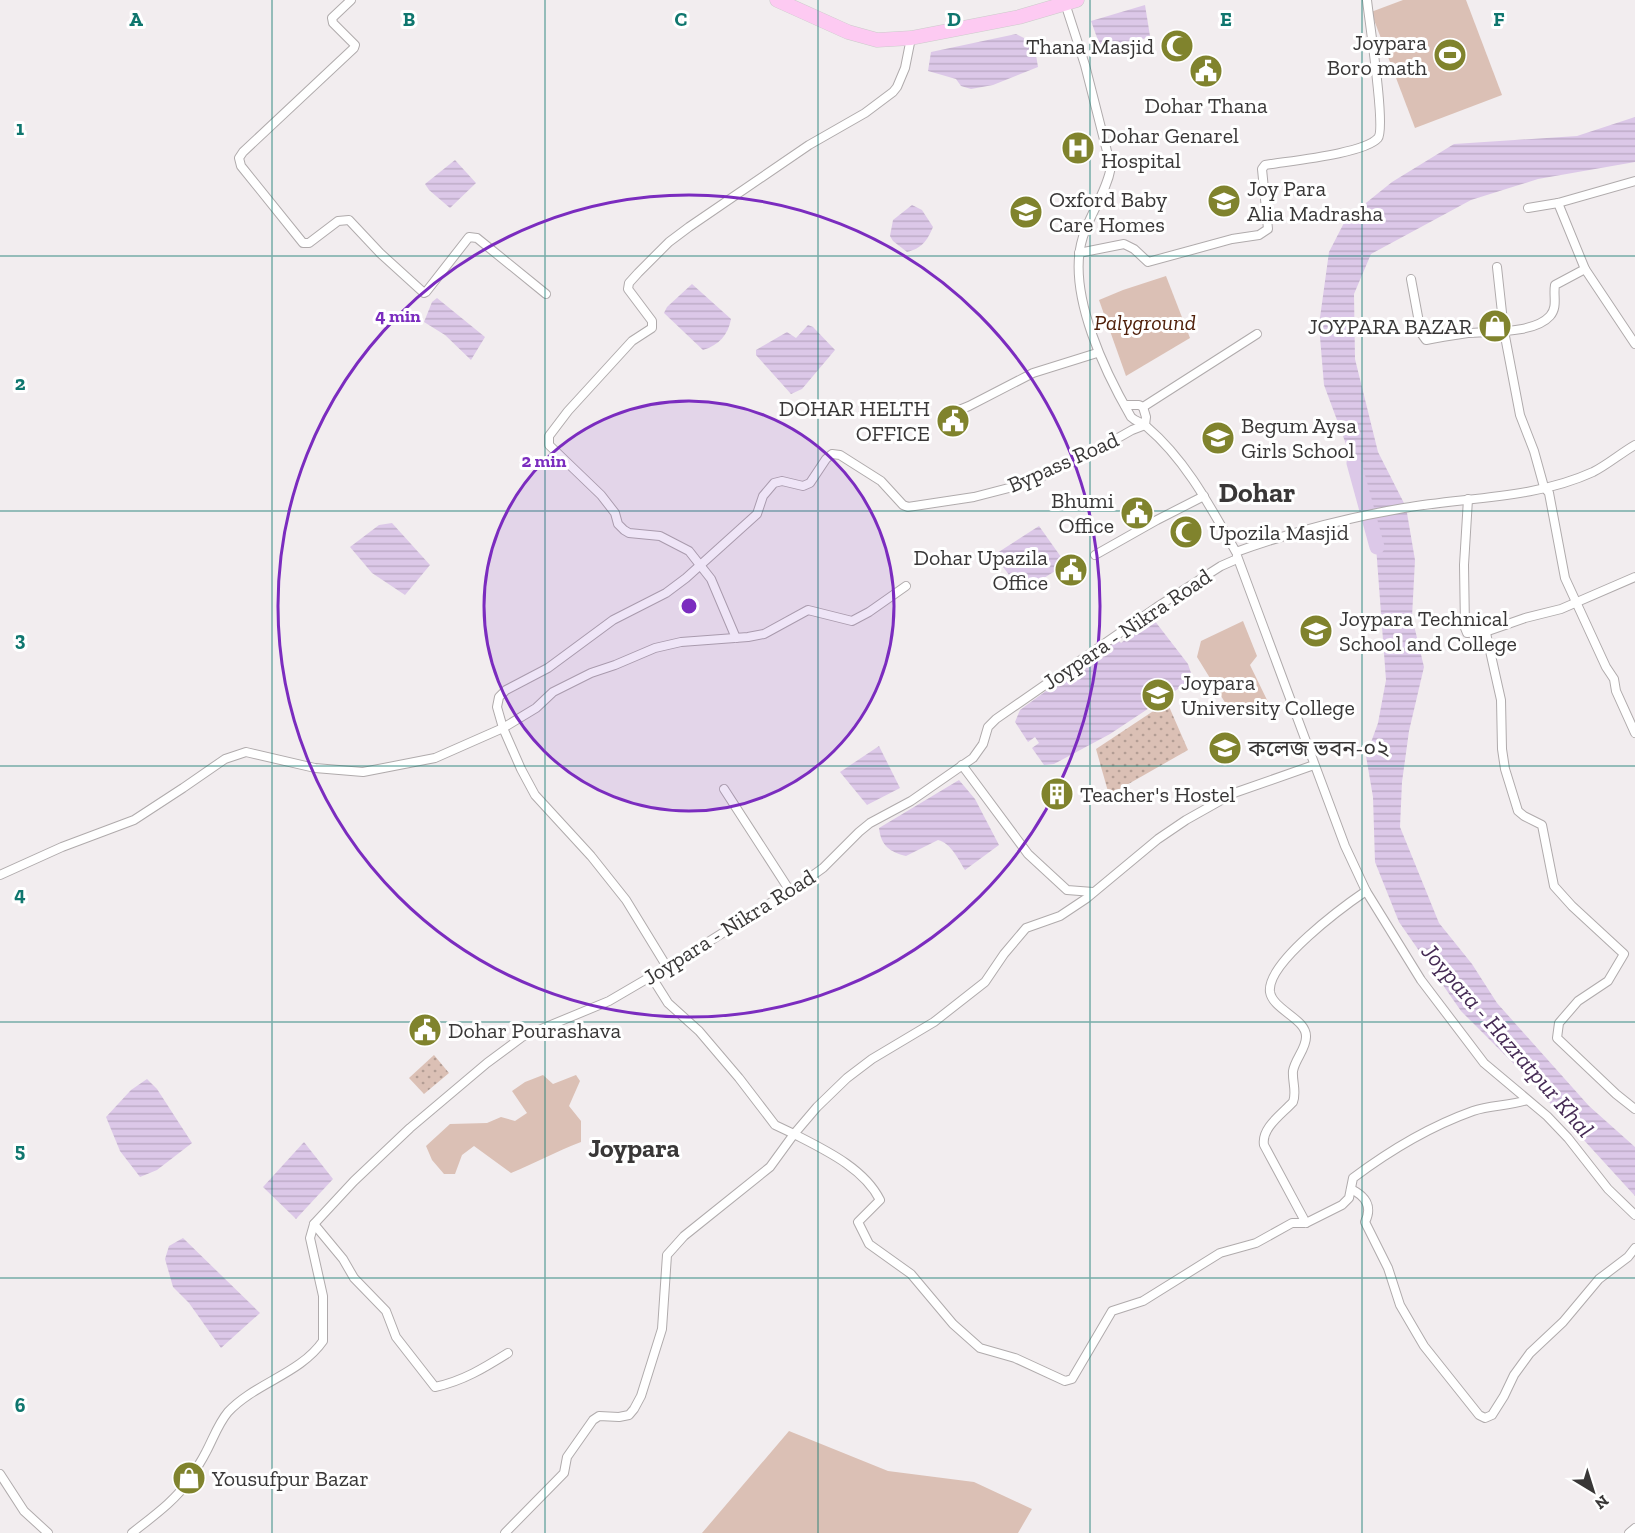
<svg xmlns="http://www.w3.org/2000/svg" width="1635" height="1533" font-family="'Zilla Slab','Noto Sans Bengali',serif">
	<defs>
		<pattern id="garden-dots" width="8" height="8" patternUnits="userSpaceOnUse" patternTransform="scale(1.5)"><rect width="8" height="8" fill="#dbc0b5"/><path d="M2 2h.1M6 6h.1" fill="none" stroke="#b39d94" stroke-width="1.8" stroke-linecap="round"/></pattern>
		<pattern id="water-rules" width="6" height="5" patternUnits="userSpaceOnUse" patternTransform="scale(1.5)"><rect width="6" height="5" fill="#dcc8e8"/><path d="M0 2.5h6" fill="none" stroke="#beacc8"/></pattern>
	</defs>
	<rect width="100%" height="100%" fill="#f2edef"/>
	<g fill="#dbc0b5">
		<path d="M 1403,0 L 1466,0 L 1502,95 L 1415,128 L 1371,12 Z"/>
		<path d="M 1166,276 L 1190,338 L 1126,376 L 1099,300 L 1123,290 Z"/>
		<path d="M 1243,621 L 1257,656 L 1250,665 L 1268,702 L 1234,717 L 1197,657 L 1201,641 Z"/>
		<path d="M 543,1075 L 553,1084 L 576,1075 L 580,1081 L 569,1106 L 581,1121 L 581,1142 C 557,1151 535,1163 511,1173 L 474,1146 L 462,1155 L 455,1174 L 444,1174 L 432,1160 L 426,1146 L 450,1124 L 487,1123 L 501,1117 L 515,1121 L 527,1113 L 512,1091 L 525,1082 Z"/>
		<path d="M 789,1431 L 888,1471 L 974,1482 L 1032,1509 L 1018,1533 L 702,1533 Z"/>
	</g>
	<g fill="url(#garden-dots)">
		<path d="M 1167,702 L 1188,750 L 1109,795 L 1096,749 Z"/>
		<path d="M 434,1055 L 449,1073 L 424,1094 L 409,1078 Z"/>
	</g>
	<g fill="url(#water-rules)">
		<path d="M 1145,5 L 1150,36 L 1104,57 L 1091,21 Z"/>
		<path d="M 1016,34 L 1034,43 L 1038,67 L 993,85 L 971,89 L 961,86 L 956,79 L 928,71 L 931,52 Z"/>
		<path d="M 1635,117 L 1635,162 L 1538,179 L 1471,200 L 1371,254 L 1354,294 L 1355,359 L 1378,452 L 1406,507 L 1415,560 L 1412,617 L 1424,667 L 1409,731 L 1402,782 L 1400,827 L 1439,923 L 1472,964 L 1497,1003 L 1589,1106 L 1635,1147 L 1635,1196 L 1520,1070 L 1461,1011 L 1399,922 L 1375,862 L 1373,797 L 1366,756 L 1378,723 L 1386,680 L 1375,533 L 1360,482 L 1324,385 L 1319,325 L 1329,252 L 1346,219 L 1392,182 L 1454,144 L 1577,136 Z"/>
		<path d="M 455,160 L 476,183 L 450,208 L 429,190 L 425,184 Z"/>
		<path d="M 912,205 L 922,210 L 933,227 C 927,241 922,248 907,252 L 893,241 L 890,236 L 893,220 Z"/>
		<path d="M 692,284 L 731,319 C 728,335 719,345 703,350 L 664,313 L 667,307 Z"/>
		<path d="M 437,298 L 485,337 L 471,360 L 445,335 L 424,322 L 432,302 Z"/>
		<path d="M 808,325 L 813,327 L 835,350 L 802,389 L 791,394 L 756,355 L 756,350 L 787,332 L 796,338 Z"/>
		<path d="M 392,523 L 430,565 L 405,595 L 372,573 L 350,547 L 379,525 Z"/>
		<path d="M 1039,526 L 1066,564 L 1022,592 L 994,555 Z"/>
		<path d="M 1151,616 L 1188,664 L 1193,679 L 1110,734 L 1054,764 L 1044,765 L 1032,748 L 1039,743 L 1035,737 L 1028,742 L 1015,722 L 1020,710 L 1117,639 L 1121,643 L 1131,635 L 1128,631 Z"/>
		<path d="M 879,746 L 900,788 L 867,805 L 840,772 Z"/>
		<path d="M 959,780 L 975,799 L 999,845 L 965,870 C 958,859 951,843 938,840 L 906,856 C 890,852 881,846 879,828 Z"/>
		<path d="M 147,1079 L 157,1089 L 192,1143 L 157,1170 L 140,1177 L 120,1151 L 106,1117 L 131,1090 Z"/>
		<path d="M 304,1142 L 333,1179 L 296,1219 L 263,1187 Z"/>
		<path d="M 183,1238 L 260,1313 L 221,1348 L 189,1303 L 173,1287 L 165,1259 L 169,1246 Z"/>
	</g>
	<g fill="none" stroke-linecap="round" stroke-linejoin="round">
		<path stroke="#dcc8e8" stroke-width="15" d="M 1354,463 L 1377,547"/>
		<g stroke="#b0abac" stroke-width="10">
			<g id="minor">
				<path d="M 351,0 L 332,18 L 333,23 L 355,45 L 354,48 L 243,152 L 239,158 L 241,166 L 303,243 L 309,243 L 338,221 L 349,220 L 380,253 L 424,293 L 426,292 L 469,237 L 477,238 L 546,294"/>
				<path d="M 1064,0 L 1085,65 L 1111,167 C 1106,195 1087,217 1081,244 C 1069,297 1105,372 1131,417 C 1136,422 1142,422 1147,427 C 1186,460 1211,508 1236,552 C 1291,532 1346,518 1404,508 C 1467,497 1534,499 1593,472 C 1607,465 1621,453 1635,445"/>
				<path d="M 1558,203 L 1585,269 L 1635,344"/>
				<path d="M 1528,208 L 1558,203 L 1635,181"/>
				<path d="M 1079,253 L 1124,244 L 1134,249 L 1148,262 L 1232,239 L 1259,235 L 1268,229 L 1262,169 L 1265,165 C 1288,161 1364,154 1378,138 C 1386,128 1369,20 1367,0"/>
				<path d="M 1497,267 L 1504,331 L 1520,415 L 1534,451 L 1544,487 L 1549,493 L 1565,578 L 1606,667 L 1614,679 L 1616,691 L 1635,733"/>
				<path d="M 1411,279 L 1421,333 L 1426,340 C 1440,337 1454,335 1468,333 C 1490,331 1534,334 1550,316 C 1558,307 1553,296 1555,285 L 1585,269"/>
				<path d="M 1143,407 L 1257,334"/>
				<path d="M 942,417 L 969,406 L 1033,373 L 1097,353"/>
				<path d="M 1468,499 L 1464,565 L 1465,628 L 1467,633 L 1483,632 L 1486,633 L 1501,700 L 1502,749 L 1505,769 L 1518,811 L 1524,816 L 1542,825 L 1554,886 L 1572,906 L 1624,954 L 1608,981 L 1578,1001 L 1559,1023 L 1557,1038 L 1616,1094 L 1635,1109"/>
				<path d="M 1095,555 L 1157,520 L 1204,496"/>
				<path d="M 1237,556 L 1345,846 L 1366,891 L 1421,980 L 1484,1063 L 1547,1116 L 1568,1138 L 1608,1189 L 1635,1215"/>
				<path d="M 1485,632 L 1525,618 L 1561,609 L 1635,577"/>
				<path d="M 736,638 L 711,579 L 689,551 L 660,536 L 629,533 L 624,530 L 618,524 L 615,513 L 601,495 L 549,445 L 549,436 L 568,411 L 632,341 L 652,328 L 652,321 L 628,289 L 629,283 L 638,273 L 669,242 L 689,227 L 809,145 L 865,113 L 893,92 L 897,87 L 905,68 L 911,38"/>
				<path d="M 962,765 L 1028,854 L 1067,890 L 1093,892"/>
				<path d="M 724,789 L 790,891"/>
				<path d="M 0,875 L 62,847 L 134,820 L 183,788 L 225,759 L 246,752 L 315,768 L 363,772 L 435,758 L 503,728 L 536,708 L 553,692 L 591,673 L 615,665 L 655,648 L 681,642 L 748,637 L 764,634 L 808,610 L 852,621 L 869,612 L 906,586"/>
				<path d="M 667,967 L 626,900 L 591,856 L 535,795 L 521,769 L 503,728 L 497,707 L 499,697 L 506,690 L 548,668 L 613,620 L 666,593 L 686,578 L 757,514 L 763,496 L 774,483 L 782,481 L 803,486 L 810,483 L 826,459 L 832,454 L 840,455 L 881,481 L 903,505 L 908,507 L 974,497 L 1028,483 L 1088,455 L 1132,430 L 1145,425 L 1146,417 L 1143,407 L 1139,405 L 1125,405"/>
				<path d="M 651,976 L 668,1003 L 699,1031 L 739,1078 L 775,1125 L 794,1134 L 817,1107 L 847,1078 L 872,1059 L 934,1022 L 985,982 L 1004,954 L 1026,928 L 1060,916 L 1087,898 L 1158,839 L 1186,820 L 1234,793 L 1314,765"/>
				<path d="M 1351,1189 C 1365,1196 1373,1206 1365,1222 L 1388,1268 L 1400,1305 L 1424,1346 L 1479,1415 L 1485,1418 L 1492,1415 L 1504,1396 L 1514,1375 L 1530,1353 L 1563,1322 L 1599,1279 L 1628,1257 L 1635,1248"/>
				<path d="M 1306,1223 L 1264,1145 C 1261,1128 1282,1114 1293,1102 C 1297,1092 1292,1081 1293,1071 C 1295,1059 1306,1049 1306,1037 C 1307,1019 1273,1010 1270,992 C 1266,963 1344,906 1366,891"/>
				<path d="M 314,1224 L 343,1259 L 354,1278 L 386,1311 L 396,1337 L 435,1387 C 463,1381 484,1368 508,1353"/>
				<path d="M 0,1474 L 24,1511 L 48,1533"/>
				<path d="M 132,1533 C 152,1517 175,1501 189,1480 C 195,1471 201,1462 206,1452 C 213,1439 218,1424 228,1412 C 255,1383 300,1374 323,1341 L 323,1296 L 310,1238 L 314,1224 L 354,1181 L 410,1128 L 487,1063 L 522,1037 L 609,1001 L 686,956 L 802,883 L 823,868 L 859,832 L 870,823 L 911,801 L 973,758 L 983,744 L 988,727 L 996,719 L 1157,607 L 1221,566 L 1237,559"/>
				<path d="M 505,1533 L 564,1473 L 567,1457 L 593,1420 L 599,1416 L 619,1417 L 629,1415 L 634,1409 L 641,1396 L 662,1329 L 667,1255 L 684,1236 L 770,1167 L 794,1134 C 825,1150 864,1168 880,1200 L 858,1222 L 869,1244 L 911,1274 L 953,1324 L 980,1348 L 1015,1358 L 1065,1381 L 1072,1379 L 1112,1311 L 1143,1301 L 1220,1253 L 1256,1243 L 1292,1223 L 1306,1223 L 1342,1205 L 1349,1198 L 1353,1178 C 1389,1151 1431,1126 1473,1111 C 1490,1105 1510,1106 1527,1100"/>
				<path d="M 1629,1533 L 1635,1528"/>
			</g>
		</g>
		<g stroke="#cccbcb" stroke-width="15">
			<path id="primary" d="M 777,0 L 848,32 L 877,40 L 911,38 L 1019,17 L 1077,0"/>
		</g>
		<use href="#minor" stroke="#fff" stroke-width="8"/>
		<use href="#primary" stroke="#fdcaf2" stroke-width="14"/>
	</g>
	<path fill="none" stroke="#0f766e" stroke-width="1.5" stroke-opacity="0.55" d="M 272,0 L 272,1533M 545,0 L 545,1533M 818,0 L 818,1533M 1090,0 L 1090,1533M 1362,0 L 1362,1533M 0,256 L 1635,256M 0,511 L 1635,511M 0,766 L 1635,766M 0,1022 L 1635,1022M 0,1278 L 1635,1278"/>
	<circle cx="689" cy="606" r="205" fill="#7b2cbf" fill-opacity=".12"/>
	<g fill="none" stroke="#7b2cbf" stroke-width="3">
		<circle cx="689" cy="606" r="205"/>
		<circle cx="689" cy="606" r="411"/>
	</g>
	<defs>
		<g id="mosque-disc" transform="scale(1.725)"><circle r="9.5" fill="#80832d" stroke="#fff"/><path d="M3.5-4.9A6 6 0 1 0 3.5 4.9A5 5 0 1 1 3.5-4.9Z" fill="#fff"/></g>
		<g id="stadium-disc" transform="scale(1.725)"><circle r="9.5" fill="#80832d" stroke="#fff"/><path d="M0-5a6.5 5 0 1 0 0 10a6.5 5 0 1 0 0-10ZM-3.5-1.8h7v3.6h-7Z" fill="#fff"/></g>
		<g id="civic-disc" transform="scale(1.725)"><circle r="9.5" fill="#80832d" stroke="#fff"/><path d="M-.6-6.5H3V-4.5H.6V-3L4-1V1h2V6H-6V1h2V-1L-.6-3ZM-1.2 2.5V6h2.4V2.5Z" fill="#fff"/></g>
		<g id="hospital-disc" transform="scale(1.725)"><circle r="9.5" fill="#80832d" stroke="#fff"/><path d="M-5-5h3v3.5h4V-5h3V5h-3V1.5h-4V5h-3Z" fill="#fff"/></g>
		<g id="university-disc" transform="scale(1.725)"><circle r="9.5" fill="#80832d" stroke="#fff"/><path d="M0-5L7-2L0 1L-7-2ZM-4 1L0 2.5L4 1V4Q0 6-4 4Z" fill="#fff"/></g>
		<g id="school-disc" transform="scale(1.725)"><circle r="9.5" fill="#80832d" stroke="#fff"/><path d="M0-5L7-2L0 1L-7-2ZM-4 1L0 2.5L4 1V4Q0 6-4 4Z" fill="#fff"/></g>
		<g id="shop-disc" transform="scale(1.725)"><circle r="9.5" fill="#80832d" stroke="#fff"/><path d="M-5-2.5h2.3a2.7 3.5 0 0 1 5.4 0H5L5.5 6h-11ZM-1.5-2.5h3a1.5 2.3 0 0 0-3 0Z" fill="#fff"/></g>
		<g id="building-disc" transform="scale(1.725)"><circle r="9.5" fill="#80832d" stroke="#fff"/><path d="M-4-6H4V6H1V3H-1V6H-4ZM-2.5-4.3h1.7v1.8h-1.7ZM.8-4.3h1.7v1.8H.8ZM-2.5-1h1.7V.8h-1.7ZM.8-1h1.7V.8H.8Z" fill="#fff"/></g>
	</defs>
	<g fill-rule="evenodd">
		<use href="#mosque-disc" x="1177" y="46"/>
		<use href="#stadium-disc" x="1450" y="55"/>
		<use href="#civic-disc" x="1206" y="71"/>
		<use href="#hospital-disc" x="1078" y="148"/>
		<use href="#university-disc" x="1224" y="201"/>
		<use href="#school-disc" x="1026" y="212"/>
		<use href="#shop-disc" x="1495" y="326"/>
		<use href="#civic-disc" x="953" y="421"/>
		<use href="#school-disc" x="1218" y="438"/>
		<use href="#civic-disc" x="1137" y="513"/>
		<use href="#mosque-disc" x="1186" y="532"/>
		<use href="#civic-disc" x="1071" y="570"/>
		<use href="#university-disc" x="1316" y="631"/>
		<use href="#university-disc" x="1158" y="695"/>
		<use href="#university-disc" x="1225" y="748"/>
		<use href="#building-disc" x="1057" y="794"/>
		<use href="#civic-disc" x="425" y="1030"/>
		<use href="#shop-disc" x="189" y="1478"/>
	</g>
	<g text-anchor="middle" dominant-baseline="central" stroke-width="6" stroke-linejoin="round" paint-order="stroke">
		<g font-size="22" fill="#393737" stroke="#fff" text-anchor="start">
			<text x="1427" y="42" text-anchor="end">Joypara<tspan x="1427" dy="25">Boro math</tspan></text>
			<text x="1154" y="46" text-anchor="end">Thana Masjid</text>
			<text x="1206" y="105" text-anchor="middle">Dohar Thana</text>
			<text x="1101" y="135">Dohar Genarel<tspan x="1101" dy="25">Hospital</tspan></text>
			<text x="1247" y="188">Joy Para<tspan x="1247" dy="25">Alia Madrasha</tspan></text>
			<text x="1049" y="199">Oxford Baby<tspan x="1049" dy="25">Care Homes</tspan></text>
			<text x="1472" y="326" text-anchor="end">JOYPARA BAZAR</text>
			<text x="930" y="408" text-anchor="end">DOHAR HELTH<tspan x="930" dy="25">OFFICE</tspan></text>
			<text x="1241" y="425">Begum Aysa<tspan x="1241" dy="25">Girls School</tspan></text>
			<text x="1114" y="500" text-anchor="end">Bhumi<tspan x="1114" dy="25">Office</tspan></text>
			<text x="1209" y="532">Upozila Masjid</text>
			<text x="1048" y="557" text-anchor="end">Dohar Upazila<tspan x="1048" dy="25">Office</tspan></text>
			<text x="1339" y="618">Joypara Technical<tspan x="1339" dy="25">School and College</tspan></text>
			<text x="1181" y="682">Joypara<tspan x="1181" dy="25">University College</tspan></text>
			<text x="1248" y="748">কলেজ ভবন-০২</text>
			<text x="1080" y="794">Teacher's Hostel</text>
			<text x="448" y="1030">Dohar Pourashava</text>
			<text x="212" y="1478">Yousufpur Bazar</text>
		</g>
		<g font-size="22" font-style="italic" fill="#50200b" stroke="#fff">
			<text x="1145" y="322">Palyground</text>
		</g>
		<g font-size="22" fill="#393737" stroke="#fff">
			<text transform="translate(1063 462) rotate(-24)">Bypass Road</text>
			<text transform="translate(1127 629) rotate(-34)">Joypara - Nikra Road</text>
			<text transform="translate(729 927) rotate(-32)">Joypara - Nikra Road</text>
		</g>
		<g font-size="24" font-style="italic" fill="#462b55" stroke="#fff">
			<text transform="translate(1508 1040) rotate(49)">Joypara - Hazratpur Khal</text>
		</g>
		<g font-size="26" font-weight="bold" fill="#393737" stroke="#fff">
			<text x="634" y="1148">Joypara</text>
		</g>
		<g font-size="28" font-weight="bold" fill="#393737" stroke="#fff">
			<text x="1257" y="492">Dohar</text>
		</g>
	</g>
	<g font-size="20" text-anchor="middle" font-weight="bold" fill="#0f766e" stroke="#fff" stroke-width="6" stroke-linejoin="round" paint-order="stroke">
		<text x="136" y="26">A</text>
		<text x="409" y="26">B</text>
		<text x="681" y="26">C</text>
		<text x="954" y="26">D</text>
		<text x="1226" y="26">E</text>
		<text x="1499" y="26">F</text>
		<text x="20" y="135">1</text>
		<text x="20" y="390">2</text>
		<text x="20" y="646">3</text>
		<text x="20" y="901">4</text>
		<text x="20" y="1157">5</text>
		<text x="20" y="1412">6</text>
	</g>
	<circle cx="689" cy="606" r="9" fill="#7b2cbf" stroke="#fff" stroke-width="3"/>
	<g font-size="18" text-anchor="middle" font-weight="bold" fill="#7b2cbf" stroke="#fff" stroke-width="6" stroke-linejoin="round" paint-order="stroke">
		<text x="398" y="322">4 min</text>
		<text x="544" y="467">2 min</text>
	</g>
	<g transform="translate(1593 1491) rotate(142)" stroke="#ffffff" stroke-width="4.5" paint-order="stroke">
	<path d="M0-4.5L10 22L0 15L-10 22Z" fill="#393737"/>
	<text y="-9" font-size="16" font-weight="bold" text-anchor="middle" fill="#393737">N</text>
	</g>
</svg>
